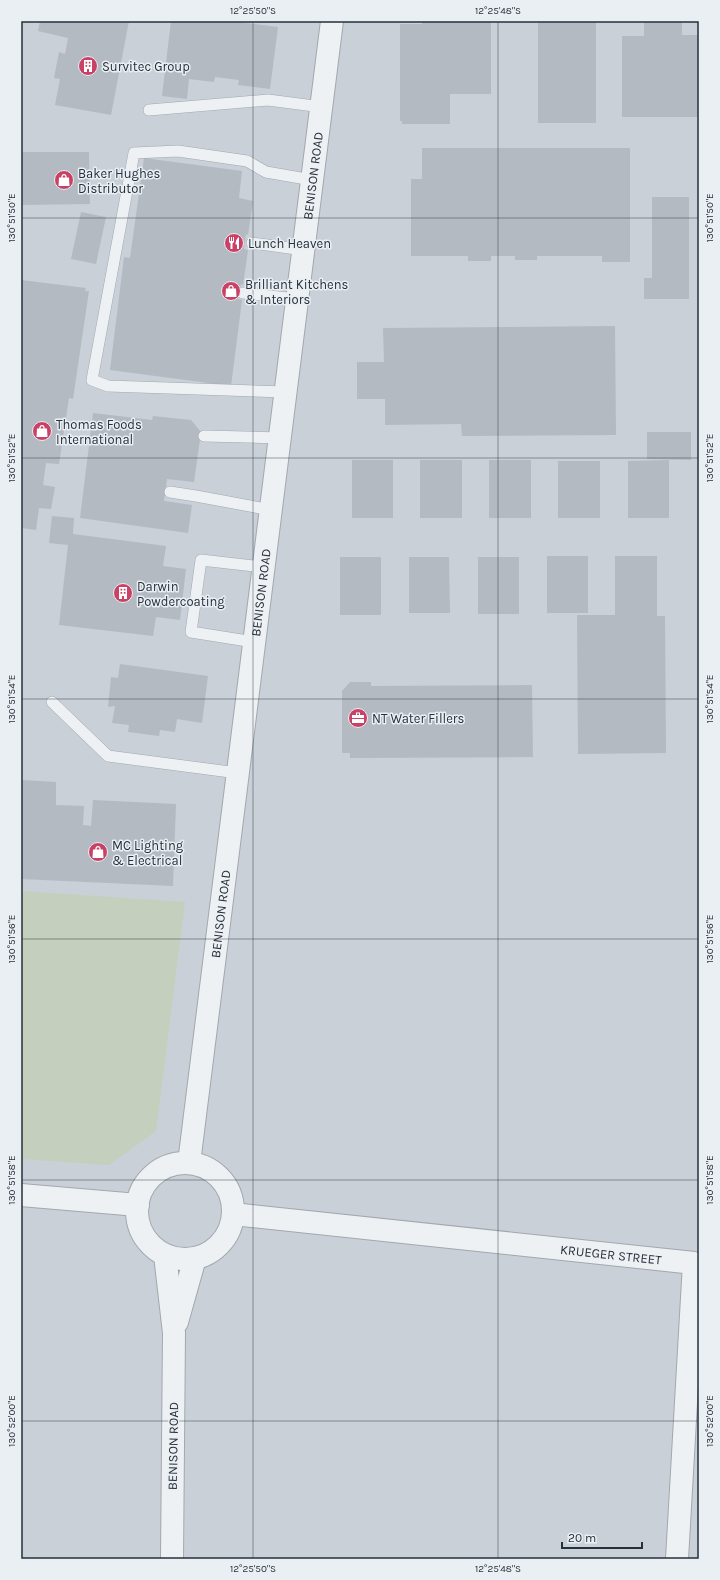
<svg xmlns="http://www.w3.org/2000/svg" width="720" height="1580" font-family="Karla,sans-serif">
	<rect width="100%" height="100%" fill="#dbe1e5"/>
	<rect fill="#c9d0d7" x="21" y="21" width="678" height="1538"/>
	<path fill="#c4cfbd" d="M 21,891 L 185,902 L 156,1131 L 109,1165 L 21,1159 Z"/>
	<g fill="#b3bac2">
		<path d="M 40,21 L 129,21 L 111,115 L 55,105 L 60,79 L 54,78 L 59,52 L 65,54 L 68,38 L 38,31 Z"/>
		<path d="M 171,21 L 228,21 L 278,27 L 270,89 L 238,85 L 239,80 L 215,77 L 214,82 L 189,79 L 187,99 L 162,96 Z"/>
		<path d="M 422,21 L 491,21 L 491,94 L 450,94 L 450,124 L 402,124 L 402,121 L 400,121 L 400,24 L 422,24 Z"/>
		<rect x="538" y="21" width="58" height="102"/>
		<path d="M 644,21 L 682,21 L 682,35 L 699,35 L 699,117 L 622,117 L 622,36 L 644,36 Z"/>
		<path d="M 422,148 L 630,148 L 630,262 L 602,262 L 602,256 L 537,256 L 537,260 L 515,260 L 515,256 L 491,256 L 491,261 L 468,261 L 468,256 L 411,256 L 411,179 L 422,179 Z"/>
		<path d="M 21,152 L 89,152 L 90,204 L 21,205 Z"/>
		<path d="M 144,158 L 242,171 L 239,198 L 253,201 L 248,235 L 246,234 L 244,249 L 248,250 L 243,285 L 241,284 L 238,299 L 242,300 L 231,386 L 110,370 L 124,257 L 130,258 Z"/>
		<path d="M 652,197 L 689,197 L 689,299 L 644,299 L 644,278 L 652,278 Z"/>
		<path d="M 81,212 L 106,217 L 96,264 L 71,259 Z"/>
		<path d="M 21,280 L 86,288 L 85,291 L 89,291 L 73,399 L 69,398 L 59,464 L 46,463 L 43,485 L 55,487 L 51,509 L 39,508 L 36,530 L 21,528 Z"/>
		<path d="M 615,326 L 616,435 L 462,436 L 461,424 L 385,425 L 385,399 L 357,399 L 357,362 L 384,362 L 383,328 Z"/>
		<path d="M 93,413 L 152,420 L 153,416 L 191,420 L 201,432 L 194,482 L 167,479 L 164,501 L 192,505 L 188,533 L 80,518 Z"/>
		<path d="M 647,432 L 691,432 L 691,460 L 647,459 Z"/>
		<rect x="352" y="460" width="41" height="58"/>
		<rect x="420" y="460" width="42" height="58"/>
		<rect x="489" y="460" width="42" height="58"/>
		<path d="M 669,460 L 669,518 L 628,518 L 628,461 Z"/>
		<rect x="558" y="461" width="42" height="57"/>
		<path d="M 52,516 L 74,518 L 73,534 L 166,546 L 163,566 L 186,569 L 180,620 L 156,617 L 153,636 L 59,625 L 68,545 L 49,543 Z"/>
		<rect x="547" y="556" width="41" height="57"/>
		<path d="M 615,556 L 657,556 L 657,616 L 665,616 L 666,753 L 578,754 L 577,615 L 615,615 Z"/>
		<rect x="340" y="557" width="41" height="58"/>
		<path d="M 409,557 L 449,557 L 450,613 L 409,613 Z"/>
		<rect x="478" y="557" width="41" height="57"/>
		<path d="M 120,664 L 208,676 L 202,723 L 177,719 L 175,732 L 160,730 L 159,736 L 128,732 L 129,725 L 112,723 L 115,706 L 108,707 L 111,677 L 118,678 Z"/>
		<path d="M 350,682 L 371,682 L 371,686 L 532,685 L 533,757 L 350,758 L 350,753 L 342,753 L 342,691 Z"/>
		<path d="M 21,780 L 56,782 L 56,805 L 84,806 L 83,825 L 91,826 L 93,800 L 176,804 L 173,886 L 21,879 Z"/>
	</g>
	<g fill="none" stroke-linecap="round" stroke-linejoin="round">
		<g stroke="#a1a8af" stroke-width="12">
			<g id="lane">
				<path d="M 149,110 L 268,100 L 322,107"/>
				<path d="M 252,243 L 304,250"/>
				<path d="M 243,293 L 297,299"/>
				<path d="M 285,392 L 108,386 L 92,380 L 134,153 L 178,151 L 247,161 L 266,172 L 312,180"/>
				<path d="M 204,436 L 280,438"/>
				<path d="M 170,492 L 196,496 L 271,510"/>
				<path d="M 254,642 L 191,632 L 201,560 L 263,567"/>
				<path d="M 52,702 L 108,756 L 238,773"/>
			</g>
		</g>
		<g stroke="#a1a8af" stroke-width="24">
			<g id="street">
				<path id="s1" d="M 189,1163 L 332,21"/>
				<circle cx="185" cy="1211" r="48"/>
				<path d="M 21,1195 L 138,1205"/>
				<path id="s2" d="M 233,1214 L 694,1263 L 677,1559"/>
				<path d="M 165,1255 L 174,1333 L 172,1559"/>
				<path d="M 177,1322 L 195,1258"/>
			</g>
		</g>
		<use href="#lane" stroke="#eef1f4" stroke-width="11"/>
		<use href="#street" stroke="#eef1f4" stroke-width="22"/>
	</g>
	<path fill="none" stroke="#26303b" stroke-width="1" stroke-opacity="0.45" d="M 253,21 L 253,1559M 498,21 L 498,1559M 21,218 L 699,218M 21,458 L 699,458M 21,699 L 699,699M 21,939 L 699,939M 21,1180 L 699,1180M 21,1421 L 699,1421"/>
	<defs>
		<g id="building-disc" transform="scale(1)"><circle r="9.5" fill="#ca4166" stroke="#eaeff3"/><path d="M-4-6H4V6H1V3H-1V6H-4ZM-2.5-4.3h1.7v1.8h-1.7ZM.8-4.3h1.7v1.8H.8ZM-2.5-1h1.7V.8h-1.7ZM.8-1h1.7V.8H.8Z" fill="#fff"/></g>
		<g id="shop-disc" transform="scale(1)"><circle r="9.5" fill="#ca4166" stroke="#eaeff3"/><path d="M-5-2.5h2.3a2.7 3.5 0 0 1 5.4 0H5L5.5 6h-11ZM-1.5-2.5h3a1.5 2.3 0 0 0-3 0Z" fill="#fff"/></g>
		<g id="restaurant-disc" transform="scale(1)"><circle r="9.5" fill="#ca4166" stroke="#eaeff3"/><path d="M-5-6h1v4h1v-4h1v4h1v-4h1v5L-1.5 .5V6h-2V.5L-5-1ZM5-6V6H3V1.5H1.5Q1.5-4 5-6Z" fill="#fff"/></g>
		<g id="office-disc" transform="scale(1)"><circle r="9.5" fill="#ca4166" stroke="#eaeff3"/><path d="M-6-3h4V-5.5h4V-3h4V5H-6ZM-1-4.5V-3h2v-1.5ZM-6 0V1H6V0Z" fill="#fff"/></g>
	</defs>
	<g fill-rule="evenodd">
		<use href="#building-disc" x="88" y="66"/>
		<use href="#shop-disc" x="64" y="180"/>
		<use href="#restaurant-disc" x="234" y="243"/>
		<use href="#shop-disc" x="231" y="291"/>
		<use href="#shop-disc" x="42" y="431"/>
		<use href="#building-disc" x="123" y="593"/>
		<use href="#office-disc" x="358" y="718"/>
		<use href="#shop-disc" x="98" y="852"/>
	</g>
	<g text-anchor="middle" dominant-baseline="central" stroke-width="3" stroke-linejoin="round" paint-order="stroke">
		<g font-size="13" fill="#26303b" stroke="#eaeff3" text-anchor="start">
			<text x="102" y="66">Survitec Group</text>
			<text x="78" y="173">Baker Hughes<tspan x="78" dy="15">Distributor</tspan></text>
			<text x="248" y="243">Lunch Heaven</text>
			<text x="245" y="284">Brilliant Kitchens<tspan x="245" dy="15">&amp; Interiors</tspan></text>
			<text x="56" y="424">Thomas Foods<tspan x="56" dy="15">International</tspan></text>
			<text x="137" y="586">Darwin<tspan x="137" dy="15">Powdercoating</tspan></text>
			<text x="372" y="718">NT Water Fillers</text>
			<text x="112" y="845">MC Lighting<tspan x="112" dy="15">&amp; Electrical</tspan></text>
		</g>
		<g font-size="13" fill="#26303b" stroke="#eaeff3">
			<text stroke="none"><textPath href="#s1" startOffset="995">BENISON ROAD</textPath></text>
			<text stroke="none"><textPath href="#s1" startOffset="575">BENISON ROAD</textPath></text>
			<text stroke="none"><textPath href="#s1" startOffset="251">BENISON ROAD</textPath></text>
			<text stroke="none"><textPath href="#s2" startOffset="380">KRUEGER STREET</textPath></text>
			<text transform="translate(173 1446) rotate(-89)">BENISON ROAD</text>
		</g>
	</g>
	<rect width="720" height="1580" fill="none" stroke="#eaeff3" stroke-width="44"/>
	<path d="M562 1542v6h80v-6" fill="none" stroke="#26303b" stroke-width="2"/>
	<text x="568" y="1542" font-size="12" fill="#26303b" stroke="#eaeff3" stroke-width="3" paint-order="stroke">20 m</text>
	<rect x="22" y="22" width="676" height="1536" fill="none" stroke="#26303b" stroke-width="1.5"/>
	<g font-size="10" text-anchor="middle" fill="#26303b">
		<text x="253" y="14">12°25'50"S</text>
		<text x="498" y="14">12°25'48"S</text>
		<text transform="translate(709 218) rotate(-90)" y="4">130°51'50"E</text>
		<text transform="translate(11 218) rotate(-90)" y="4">130°51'50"E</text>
		<text transform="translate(11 458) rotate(-90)" y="4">130°51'52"E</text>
		<text transform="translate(709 458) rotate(-90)" y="4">130°51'52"E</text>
		<text transform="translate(709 699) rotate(-90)" y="4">130°51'54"E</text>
		<text transform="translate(11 699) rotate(-90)" y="4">130°51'54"E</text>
		<text transform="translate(11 939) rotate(-90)" y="4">130°51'56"E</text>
		<text transform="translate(709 939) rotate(-90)" y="4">130°51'56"E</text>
		<text transform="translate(11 1180) rotate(-90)" y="4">130°51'58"E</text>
		<text transform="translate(709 1180) rotate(-90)" y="4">130°51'58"E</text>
		<text transform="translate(11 1421) rotate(-90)" y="4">130°52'00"E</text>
		<text transform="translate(709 1421) rotate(-90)" y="4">130°52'00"E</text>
		<text x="253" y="1572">12°25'50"S</text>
		<text x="498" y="1572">12°25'48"S</text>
	</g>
</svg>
